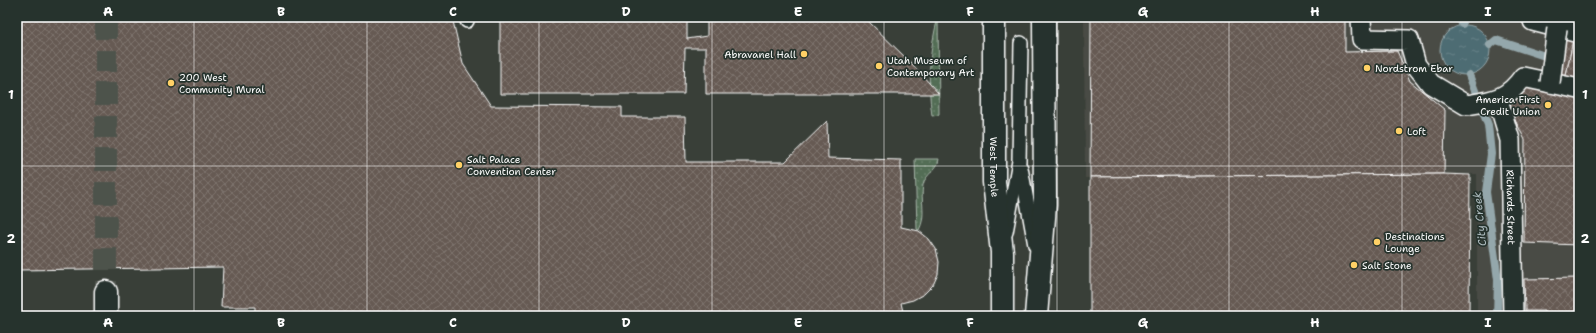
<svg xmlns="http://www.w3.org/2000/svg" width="1596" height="333" font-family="'Shantell Sans',sans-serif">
	<defs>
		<pattern id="park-dots" width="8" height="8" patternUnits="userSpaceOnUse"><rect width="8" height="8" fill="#526d54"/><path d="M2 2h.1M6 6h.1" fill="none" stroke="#6c836e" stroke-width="1.8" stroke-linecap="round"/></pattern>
		<pattern id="water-ripples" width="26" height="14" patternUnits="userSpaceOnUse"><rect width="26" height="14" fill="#4d6c73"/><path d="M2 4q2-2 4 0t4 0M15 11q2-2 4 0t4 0" fill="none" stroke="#688288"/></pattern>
		<pattern id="building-cross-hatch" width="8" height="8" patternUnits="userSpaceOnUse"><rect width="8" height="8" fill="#665a53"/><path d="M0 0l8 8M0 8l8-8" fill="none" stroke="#7d736d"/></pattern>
	</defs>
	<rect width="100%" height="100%" fill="#393f38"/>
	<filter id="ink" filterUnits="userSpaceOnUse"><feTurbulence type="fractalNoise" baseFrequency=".025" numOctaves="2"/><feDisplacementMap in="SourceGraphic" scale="8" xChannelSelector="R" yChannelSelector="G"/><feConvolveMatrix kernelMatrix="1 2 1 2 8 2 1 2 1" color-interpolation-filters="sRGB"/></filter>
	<g filter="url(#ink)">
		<path fill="#4a4b44" d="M 1084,17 L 1579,17 L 1579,316 L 1477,316 L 1477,174 L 1085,178 Z"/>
		<g fill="url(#park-dots)" stroke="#a8b6aa">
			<path d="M 938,17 L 939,115 L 932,116 C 927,79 929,53 938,17 Z"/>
			<path d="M 915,159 L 939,159 C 938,170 925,174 923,185 C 920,201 927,215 919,230 L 917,229 Z"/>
		</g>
		<circle fill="url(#water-ripples)" stroke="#94a7ab" cx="1465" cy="50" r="25"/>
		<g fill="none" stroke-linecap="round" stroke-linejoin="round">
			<g stroke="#94a7ab" stroke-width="8">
				<path d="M 1460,17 L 1462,24"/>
				<path d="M 1490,45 L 1496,40 L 1554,59"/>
				<path d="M 1469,75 L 1488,125 L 1491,154 L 1486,192 L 1498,280 L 1497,316"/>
			</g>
		</g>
		<g fill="url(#building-cross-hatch)" stroke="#fff">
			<path d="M 17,17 L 452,17 L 463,64 L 491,106 L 622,107 L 622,117 L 685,117 L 686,162 L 785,162 L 827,121 L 828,158 L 901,160 L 901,227 L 919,231 L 929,239 L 936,249 L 939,262 L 938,274 L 933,285 L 924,294 L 913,300 L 901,303 L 904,316 L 255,316 L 255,307 L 221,307 L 223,267 L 18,270 L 17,316 Z"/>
			<path d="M 500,17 L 687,17 L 687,39 L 707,36 L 707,17 L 864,17 L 912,64 L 939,94 L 706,94 L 706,48 L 685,48 L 684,94 L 500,94 Z"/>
			<path d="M 1091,17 L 1345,17 L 1345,52 L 1397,51 L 1410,81 L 1445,110 L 1444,174 L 1090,177 Z"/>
			<path d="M 1545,17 L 1579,17 L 1579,26 Z"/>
			<path d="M 1558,22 L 1576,25 L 1563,91 L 1545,87 Z"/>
			<path d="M 1576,25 L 1579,26 L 1579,94 L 1563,91 Z"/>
			<path d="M 1530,82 L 1579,94 L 1579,245 L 1524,243 L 1525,140 L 1506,102 Z"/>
			<path d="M 1444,174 L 1470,175 L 1469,316 L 1090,316 L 1090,177 Z"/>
			<path d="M 1579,278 L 1579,316 L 1544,316 L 1544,311 L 1525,311 L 1524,279 Z"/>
		</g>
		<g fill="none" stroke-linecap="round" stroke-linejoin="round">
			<path stroke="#4d524c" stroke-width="22" stroke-dasharray="22 11" stroke-linecap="butt" d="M 106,17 L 106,292"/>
			<g stroke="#fff" stroke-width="16">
				<g id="service">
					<path d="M 467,17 L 467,21"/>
					<path d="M 1021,168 L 1035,245"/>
					<path d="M 1006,232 L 1019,161 L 1021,43"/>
				</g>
			</g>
			<g stroke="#fff" stroke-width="22">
				<g id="pedestrian">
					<path d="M 1361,17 L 1362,39 L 1409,40 L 1416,65 L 1431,84 L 1466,105 C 1492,101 1507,100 1523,77 L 1579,89"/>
					<path d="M 1532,17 L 1533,21 L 1579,33"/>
					<path id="s1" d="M 1498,100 L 1510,140 L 1513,316"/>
				</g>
			</g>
			<g stroke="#fff" stroke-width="25">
				<path id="tertiary" d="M 106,292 L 106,316"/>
			</g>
			<g stroke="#fff" stroke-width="25">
				<g id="secondary">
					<path id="s2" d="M 994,17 L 994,182 L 1002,252 L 1002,316"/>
					<path d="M 1036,316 L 1045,205 L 1044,17"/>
				</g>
			</g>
			<use href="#service" stroke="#26332d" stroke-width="13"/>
			<use href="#pedestrian" stroke="#26332d" stroke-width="19"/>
			<use href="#tertiary" stroke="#26332d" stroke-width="22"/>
			<use href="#secondary" stroke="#26332d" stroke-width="22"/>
			<g stroke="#fff" stroke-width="22" stroke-linecap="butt">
				<path id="pedestrian-bridge" d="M 1550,83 L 1557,28"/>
			</g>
			<use href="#pedestrian-bridge" stroke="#26332d" stroke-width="19"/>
		</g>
	</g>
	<path fill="none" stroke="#fff" stroke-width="1" stroke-opacity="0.55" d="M 194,17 L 194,316M 367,17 L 367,316M 539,17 L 539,316M 712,17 L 712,316M 884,17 L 884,316M 1057,17 L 1057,316M 1229,17 L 1229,316M 1402,17 L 1402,316M 17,166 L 1579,166"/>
	<g fill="#ffd166" stroke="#26332d" stroke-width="1.5">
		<circle cx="804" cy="54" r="4"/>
		<circle cx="879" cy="66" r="4"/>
		<circle cx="1367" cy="68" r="4"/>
		<circle cx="171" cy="83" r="4"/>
		<circle cx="1548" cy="105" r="4"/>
		<circle cx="1399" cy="131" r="4"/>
		<circle cx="459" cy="165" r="4"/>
		<circle cx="1377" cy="242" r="4"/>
		<circle cx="1354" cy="265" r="4"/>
	</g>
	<g text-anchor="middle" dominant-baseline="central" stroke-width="3.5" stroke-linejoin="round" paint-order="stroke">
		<g font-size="10" fill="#fff" stroke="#26332d" text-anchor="start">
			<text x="796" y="54" text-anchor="end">Abravanel Hall</text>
			<text x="887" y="60">Utah Museum of<tspan x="887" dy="12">Contemporary Art</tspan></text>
			<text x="1375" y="68">Nordstrom Ebar</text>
			<text x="179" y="77">200 West<tspan x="179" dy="12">Community Mural</tspan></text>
			<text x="1540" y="99" text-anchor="end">America First<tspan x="1540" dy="12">Credit Union</tspan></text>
			<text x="1407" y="131">Loft</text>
			<text x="467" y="159">Salt Palace<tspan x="467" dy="12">Convention Center</tspan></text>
			<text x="1385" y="236">Destinations<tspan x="1385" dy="12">Lounge</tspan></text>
			<text x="1362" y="265">Salt Stone</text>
		</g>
		<g font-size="10" fill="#fff" stroke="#26332d">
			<text stroke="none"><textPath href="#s2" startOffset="150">West Temple</textPath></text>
			<text stroke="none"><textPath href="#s1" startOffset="109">Richards Street</textPath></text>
		</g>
		<g font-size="11" font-style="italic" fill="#afbdc0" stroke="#26332d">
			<text transform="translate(1480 219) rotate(-96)">City Creek</text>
		</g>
	</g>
	<rect width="1596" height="333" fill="none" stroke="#26332d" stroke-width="44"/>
	<rect x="22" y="22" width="1552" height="289" fill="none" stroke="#fff" stroke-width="1.5"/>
	<g font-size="13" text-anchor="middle" font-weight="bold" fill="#fff">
		<text x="108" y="16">A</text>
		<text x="281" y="16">B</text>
		<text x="453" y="16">C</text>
		<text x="626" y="16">D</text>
		<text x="798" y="16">E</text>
		<text x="970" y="16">F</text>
		<text x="1143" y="16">G</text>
		<text x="1315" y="16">H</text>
		<text x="1488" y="16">I</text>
		<text x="11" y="99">1</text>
		<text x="1585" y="99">1</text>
		<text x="11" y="243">2</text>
		<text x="1585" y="243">2</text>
		<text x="108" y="327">A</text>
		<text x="281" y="327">B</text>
		<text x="453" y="327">C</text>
		<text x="626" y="327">D</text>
		<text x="798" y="327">E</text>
		<text x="970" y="327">F</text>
		<text x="1143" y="327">G</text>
		<text x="1315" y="327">H</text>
		<text x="1488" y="327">I</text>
	</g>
</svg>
